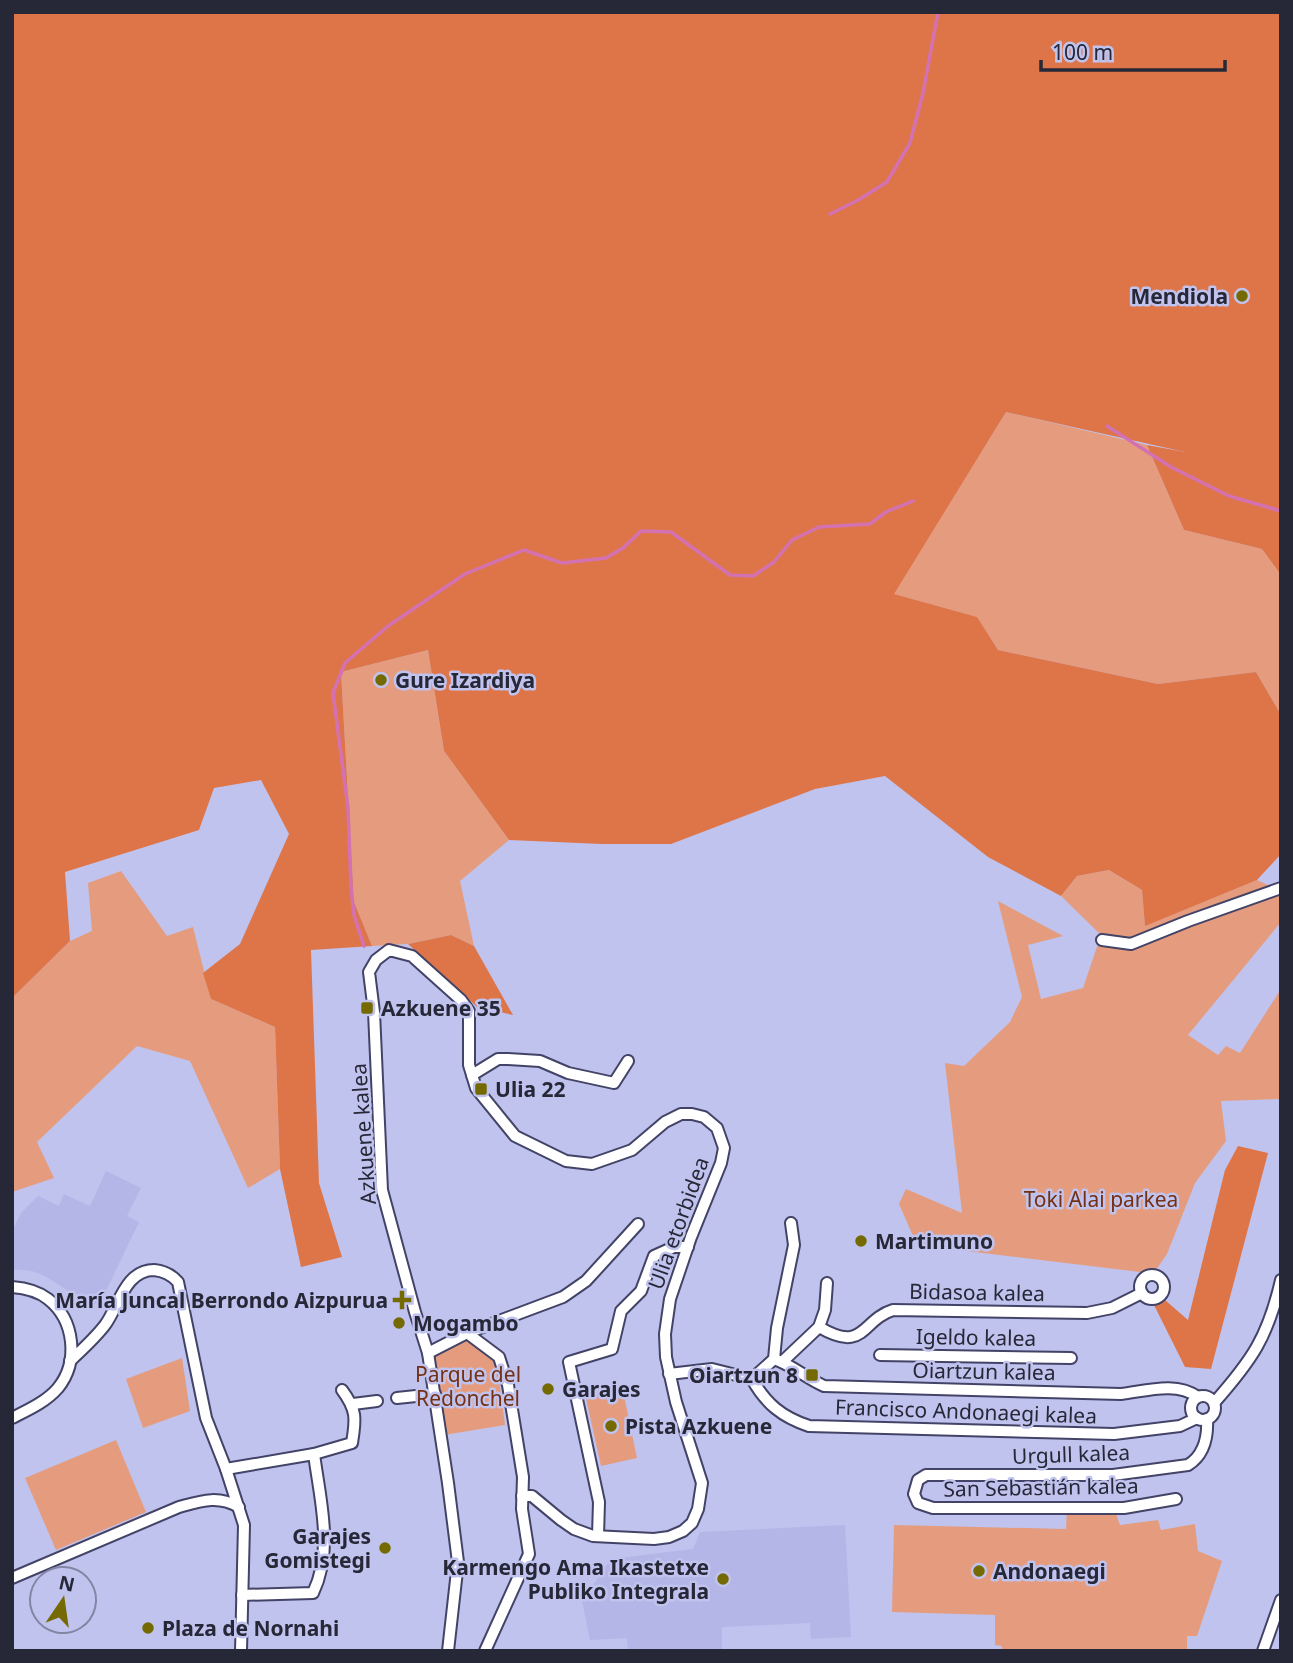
<svg xmlns="http://www.w3.org/2000/svg" width="1293" height="1663" font-family="'Noto Sans',sans-serif">
	<rect width="100%" height="100%" fill="#c0c3ed"/>
	<g fill="#b3b6e6">
		<path d="M 106,1171 L 141,1188 L 127,1216 L 139,1222 L 101,1301 L 92,1306 L 45,1276 L 32,1271 L 12,1269 L 12,1232 L 21,1213 L 38,1196 L 59,1206 L 64,1194 L 90,1206 Z"/>
		<path d="M 845,1525 L 851,1637 L 811,1639 L 810,1623 L 722,1627 L 722,1651 L 628,1651 L 627,1638 L 590,1640 L 582,1601 L 611,1559 L 693,1549 L 700,1532 Z"/>
	</g>
	<g fill="#e59c7e">
		<path d="M 1006,412 L 1147,445 L 1184,530 L 1262,549 L 1281,575 L 1281,715 L 1256,672 L 1158,684 L 998,650 L 976,617 L 893,594 Z"/>
		<path d="M 428,650 L 444,751 L 509,840 L 460,881 L 474,946 L 451,935 L 408,944 L 372,946 L 354,902 L 341,672 Z"/>
		<path d="M 1109,870 L 1142,890 L 1145,925 L 1257,880 L 1270,886 L 1281,885 L 1281,922 L 1188,1035 L 1218,1055 L 1226,1046 L 1240,1053 L 1281,989 L 1281,1099 L 1221,1101 L 1226,1141 L 1195,1183 L 1167,1254 L 1144,1287 L 1140,1272 L 917,1245 L 899,1204 L 906,1189 L 962,1213 L 945,1063 L 964,1066 L 1010,1022 L 1022,997 L 998,901 L 1063,936 L 1028,945 L 1041,999 L 1083,988 L 1101,935 L 1061,896 L 1077,876 Z"/>
		<path d="M 121,871 L 167,936 L 193,927 L 211,999 L 275,1027 L 280,1169 L 248,1188 L 190,1061 L 137,1046 L 37,1142 L 54,1178 L 12,1192 L 12,998 L 70,941 L 92,931 L 88,883 Z"/>
		<path d="M 467,1337 L 493,1359 L 499,1379 L 505,1425 L 444,1435 L 432,1355 Z"/>
		<path d="M 182,1358 L 190,1411 L 143,1428 L 126,1379 Z"/>
		<path d="M 622,1386 L 637,1458 L 601,1466 L 585,1394 Z"/>
		<path d="M 116,1440 L 146,1512 L 56,1550 L 25,1478 Z"/>
		<path d="M 1067,1508 L 1114,1508 L 1120,1525 L 1158,1520 L 1161,1530 L 1195,1524 L 1198,1551 L 1222,1561 L 1197,1636 L 1187,1636 L 1187,1651 L 1002,1651 L 1002,1646 L 995,1645 L 995,1615 L 892,1612 L 894,1525 L 1066,1529 Z"/>
	</g>
	<g fill="#de7549">
		<path d="M 12,12 L 1281,12 L 1281,575 L 1262,549 L 1184,530 L 1147,445 L 1185,452 L 1006,412 L 894,594 L 977,617 L 998,650 L 1158,684 L 1256,672 L 1281,715 L 1281,854 L 1257,880 L 1145,926 L 1142,890 L 1109,870 L 1077,876 L 1061,896 L 988,857 L 885,776 L 815,789 L 671,844 L 602,844 L 509,840 L 444,751 L 428,650 L 341,672 L 354,902 L 372,946 L 311,950 L 319,1183 L 342,1257 L 301,1267 L 280,1169 L 275,1027 L 211,999 L 203,973 L 240,944 L 289,834 L 261,780 L 214,788 L 199,830 L 65,872 L 70,941 L 12,998 Z"/>
		<path d="M 451,935 L 474,946 L 513,1015 L 477,1007 L 408,944 Z"/>
		<path d="M 1238,1146 L 1268,1153 L 1211,1369 L 1185,1367 L 1151,1299 L 1165,1300 L 1188,1320 L 1225,1170 Z"/>
	</g>
	<g fill="none" stroke-linecap="round" stroke-linejoin="round">
		<g stroke="#d472b1" stroke-width="3.5">
			<path d="M 830,214 L 860,199 L 887,182 L 910,143 L 923,93 L 938,12"/>
			<path d="M 1107,426 L 1171,467 L 1229,496 L 1281,511"/>
			<path d="M 364,946 L 354,915 L 351,888 L 348,808 L 333,693 L 345,663 L 388,626 L 465,574 L 524,550 L 562,563 L 606,558 L 623,548 L 641,531 L 671,532 L 730,575 L 753,576 L 774,562 L 792,540 L 819,527 L 870,524 L 886,512 L 913,501"/>
		</g>
		<g stroke="#424366" stroke-width="14">
			<g id="street">
				<path d="M 1102,940 L 1131,944 L 1188,921 L 1281,888"/>
				<path d="M 472,1075 L 498,1059 L 508,1059 L 540,1061 L 568,1073 L 614,1083 L 628,1061"/>
				<circle cx="1152" cy="1287" r="12"/>
				<path d="M 12,1287 C 25,1288 38,1291 48,1299 C 75,1320 79,1362 58,1388 C 46,1402 28,1410 12,1418"/>
				<path d="M 819,1327 C 865,1354 861,1320 893,1310 L 1087,1313 L 1112,1308 L 1142,1293"/>
				<path d="M 467,1333 L 499,1357 L 508,1385 L 523,1477 L 522,1509 L 529,1554 L 485,1651"/>
				<path d="M 428,1353 L 467,1333 L 563,1297 L 586,1281 L 638,1224"/>
				<path d="M 880,1355 L 1071,1358"/>
				<path d="M 774,1359 C 792,1365 806,1378 824,1386 L 1121,1394 C 1146,1391 1176,1381 1198,1397"/>
				<path d="M 70,1361 C 82,1350 95,1338 105,1325 C 119,1306 125,1270 154,1270 C 164,1271 171,1274 178,1282 L 206,1418 L 226,1469 L 244,1525 L 241,1651"/>
				<path d="M 782,1362 L 819,1327 L 825,1310 L 827,1283"/>
				<path d="M 669,1374 L 712,1369 L 752,1379"/>
				<path d="M 752,1379 C 766,1404 782,1417 809,1426 L 1114,1434 L 1180,1426 L 1197,1418"/>
				<path d="M 752,1379 L 774,1359 L 777,1328 L 794,1245 L 791,1223"/>
				<circle cx="1203" cy="1408" r="12"/>
				<path d="M 397,1398 L 435,1394"/>
				<path d="M 1214,1403 C 1252,1360 1268,1337 1281,1280"/>
				<path d="M 353,1404 L 377,1401"/>
				<path d="M 314,1454 L 352,1443 C 356,1419 357,1410 342,1390"/>
				<path d="M 226,1469 L 314,1454 C 320,1500 334,1549 313,1593 L 242,1595"/>
				<path d="M 1176,1499 L 1124,1508 L 933,1508 L 918,1503 L 914,1494 L 918,1480 L 926,1475 L 1113,1475 L 1188,1465 C 1204,1455 1208,1437 1207,1419"/>
				<path d="M 598,1536 L 599,1502 L 569,1362 L 612,1349 L 621,1311 L 641,1291 L 654,1256 L 674,1247 L 688,1247"/>
				<path d="M 12,1578 L 179,1507 C 201,1501 218,1495 239,1507"/>
				<path d="M 448,1651 L 458,1562 L 448,1483 L 428,1353 L 415,1312 L 382,1190 L 374,1012 L 369,972 L 376,960 L 389,950 L 412,956 L 461,1000 L 469,1011 L 469,1065 L 476,1088 L 515,1136 L 566,1161 L 592,1164 L 632,1150 L 665,1122 L 681,1114 L 692,1114 L 704,1117 L 717,1128 L 724,1148 L 721,1163 L 691,1237 L 670,1299 L 665,1334 L 666,1357 L 676,1402 L 702,1483 L 698,1509 L 692,1523 L 683,1531 L 669,1537 L 654,1539 L 593,1536 L 574,1529 L 561,1520 L 532,1496 L 522,1496"/>
				<path d="M 1263,1651 L 1281,1600"/>
			</g>
		</g>
		<use href="#street" stroke="#fff" stroke-width="10"/>
	</g>
	<g fill="#756a02" stroke="#c0c3ed" stroke-width="2.5">
		<circle cx="1242" cy="296" r="7"/>
		<circle cx="381" cy="680" r="7"/>
		<rect x="360" y="1001" width="14" height="14" rx="3.5"/>
		<rect x="474" y="1082" width="14" height="14" rx="3.5"/>
		<circle cx="861" cy="1241" r="7"/>
		<path d="M398.5 1289.5h7v7h7v7h-7v7h-7v-7h-7v-7h7z"/>
		<circle cx="399" cy="1323" r="7"/>
		<rect x="805" y="1368" width="14" height="14" rx="3.5"/>
		<circle cx="548" cy="1389" r="7"/>
		<circle cx="611" cy="1426" r="7"/>
		<circle cx="385" cy="1548" r="7"/>
		<circle cx="979" cy="1571" r="7"/>
		<circle cx="723" cy="1579" r="7"/>
		<circle cx="148" cy="1628" r="7"/>
	</g>
	<g text-anchor="middle" dominant-baseline="central" stroke-width="5" stroke-linejoin="round" paint-order="stroke">
		<g font-size="21" font-weight="bold" fill="#262737" stroke="#c0c3ed" text-anchor="start">
			<text x="1228" y="296" text-anchor="end">Mendiola</text>
			<text x="395" y="680">Gure Izardiya</text>
			<text x="381" y="1008">Azkuene 35</text>
			<text x="495" y="1089">Ulia 22</text>
			<text x="875" y="1241">Martimuno</text>
			<text x="388" y="1300" text-anchor="end">María Juncal Berrondo Aizpurua</text>
			<text x="413" y="1323">Mogambo</text>
			<text x="798" y="1375" text-anchor="end">Oiartzun 8</text>
			<text x="562" y="1389">Garajes</text>
			<text x="625" y="1426">Pista Azkuene</text>
			<text x="371" y="1536" text-anchor="end">Garajes<tspan x="371" dy="24">Gomistegi</tspan></text>
			<text x="709" y="1567" text-anchor="end">Karmengo Ama Ikastetxe<tspan x="709" dy="24">Publiko Integrala</tspan></text>
			<text x="993" y="1571">Andonaegi</text>
			<text x="162" y="1628">Plaza de Nornahi</text>
		</g>
		<g font-size="21" fill="#262737" stroke="#c0c3ed">
			<text transform="translate(363 1134) rotate(-94)">Azkuene kalea</text>
			<text transform="translate(678 1223) rotate(-70)">Ulia etorbidea</text>
			<text transform="translate(977 1292) rotate(1)">Bidasoa kalea</text>
			<text transform="translate(976 1337) rotate(1)">Igeldo kalea</text>
			<text transform="translate(984 1371) rotate(1)">Oiartzun kalea</text>
			<text transform="translate(966 1411) rotate(2)">Francisco Andonaegi kalea</text>
			<text transform="translate(1071 1454) rotate(-2)">Urgull kalea</text>
			<text transform="translate(1041 1487) rotate(-1)">San Sebastián kalea</text>
		</g>
		<g font-size="21" fill="#743012" stroke="#c0c3ed">
			<text x="1101" y="1199">Toki Alai parkea</text>
			<text x="468" y="1374">Parque del<tspan x="468" dy="24">Redonchel</tspan></text>
		</g>
	</g>
	<rect width="1293" height="1663" fill="none" stroke="#262737" stroke-width="28"/>
	<g transform="translate(63 1600) rotate(13)"><circle r="33" fill="#c0c3ed" stroke="#8285a4" stroke-width="2"/>
	<path d="M0-5L12 26L0 18L-12 26Z" fill="#756a02"/>
	<text y="-10" font-size="19" font-weight="bold" text-anchor="middle" fill="#262737">N</text>
	</g>
	<path d="M1041 60v10h184v-10" fill="none" stroke="#262737" stroke-width="3.5"/>
	<text x="1052" y="60" font-size="21" fill="#262737" stroke="#c0c3ed" stroke-width="5" paint-order="stroke">100 m</text>
</svg>
